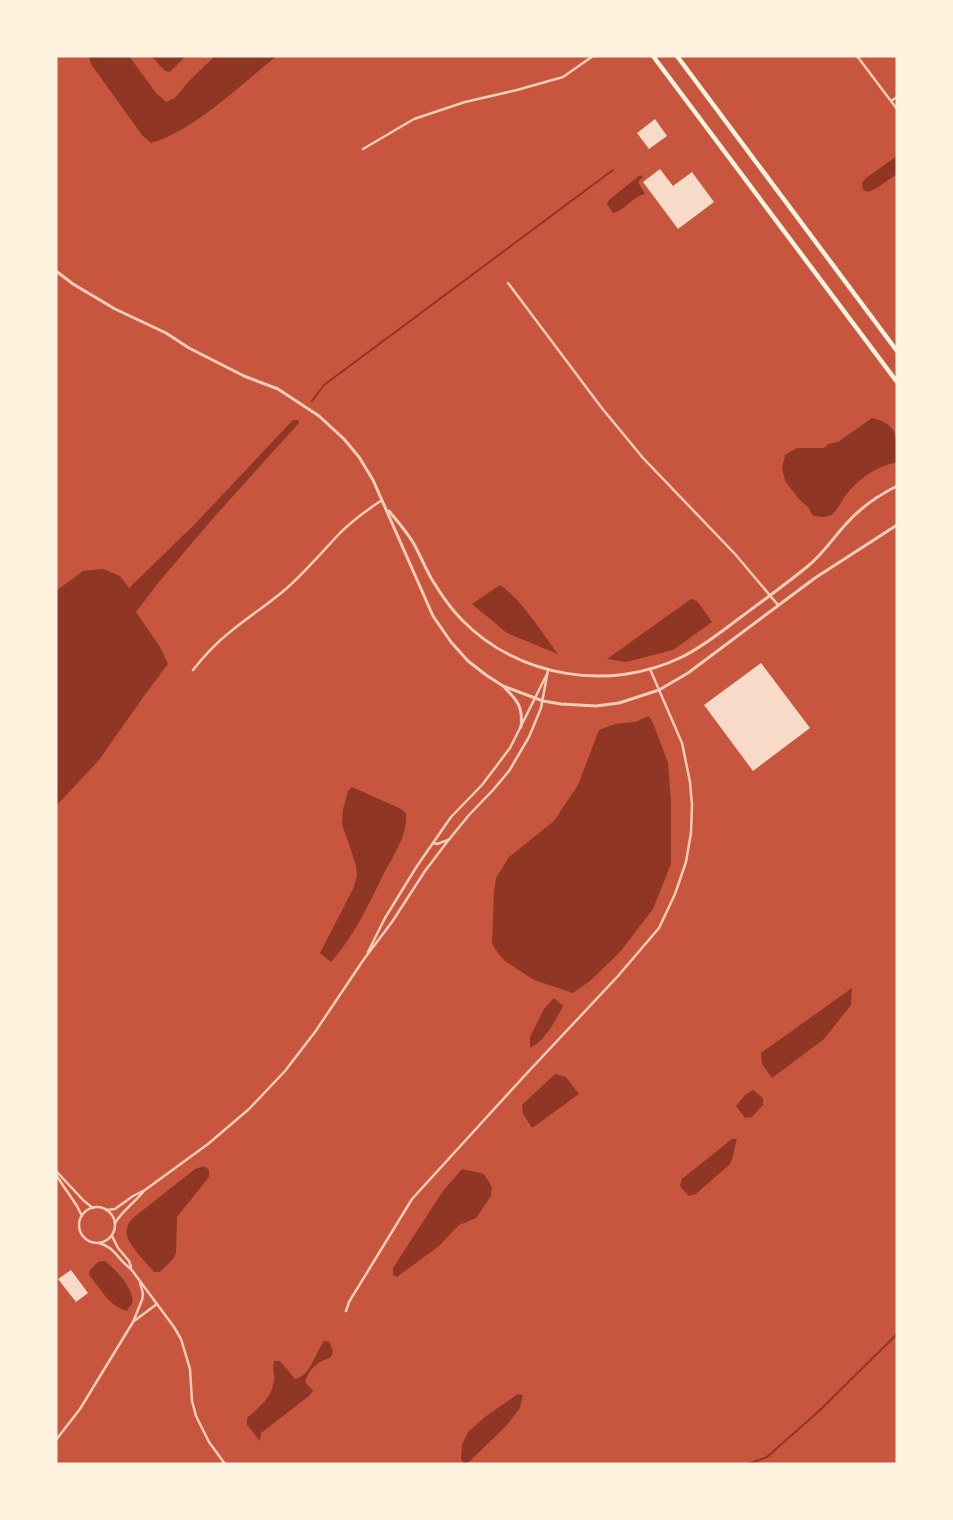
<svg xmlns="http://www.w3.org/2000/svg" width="953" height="1520" font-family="Rubik,sans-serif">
	<rect width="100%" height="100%" fill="#c8553d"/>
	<g fill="#8f3625">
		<path d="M 89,56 L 129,56 L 156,93 L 166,102 L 175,98 L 189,81 L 215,56 L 277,56 C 240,85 195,130 151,143 L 142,135 L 91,64 Z"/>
		<path d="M 151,56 L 186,56 L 170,72 L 165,71 Z"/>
		<path d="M 897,156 L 897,174 L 877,188 L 868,192 L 863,190 L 862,183 L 866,178 Z"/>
		<path d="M 640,175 L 643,177 L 638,182 L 645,194 C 633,196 626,210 613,213 L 607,204 L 609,200 Z"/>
		<path d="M 872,418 C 899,424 897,439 897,462 C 875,467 859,478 845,496 C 841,502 837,511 831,515 C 824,518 818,517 812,515 L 809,508 L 799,499 L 785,481 L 782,468 L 785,455 L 797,448 L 824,448 L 828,444 L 838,442 Z"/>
		<path d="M 293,420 L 298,420 L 299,423 L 215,516 L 158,583 L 136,612 L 160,647 L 168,664 L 144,696 L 99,760 L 58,804 L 56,803 L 56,591 L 83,571 L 103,569 L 120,576 L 129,588 L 194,525 Z"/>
		<path d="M 500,585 C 523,601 541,632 558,654 L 507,633 L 472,604 Z"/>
		<path d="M 691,599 L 697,601 L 712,622 L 673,650 L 626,662 L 607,659 Z"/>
		<path d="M 649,716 L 653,723 L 668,763 L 671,803 L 671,864 L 653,909 L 620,952 L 590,981 L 573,993 L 534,980 L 505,961 L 498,953 L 492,944 L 494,892 L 496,878 L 509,857 L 554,821 L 578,785 L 599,730 L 615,724 L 635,722 Z"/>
		<path d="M 352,787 L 399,808 L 406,813 C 408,834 394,855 384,873 C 369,904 354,936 331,962 L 320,953 L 353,889 L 357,876 L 356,865 L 342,824 L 343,809 L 348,791 Z"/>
		<path d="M 852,988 L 851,1005 L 824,1039 L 772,1078 L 762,1064 L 761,1053 Z"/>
		<path d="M 554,998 L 563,1006 C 555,1021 546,1040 530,1048 L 530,1037 L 544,1009 Z"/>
		<path d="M 555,1074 L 566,1077 L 579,1094 L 532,1128 L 523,1114 L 522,1105 Z"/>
		<path d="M 753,1090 L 763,1098 L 763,1105 L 752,1117 L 745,1118 L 736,1106 L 746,1094 Z"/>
		<path d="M 732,1139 L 737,1139 C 734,1148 734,1156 730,1164 L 696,1194 L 689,1196 L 680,1186 L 682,1179 Z"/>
		<path d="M 204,1166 L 209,1170 L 209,1177 L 177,1217 L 176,1253 L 173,1259 L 160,1272 L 154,1272 C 147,1264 130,1246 127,1236 C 125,1229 129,1222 133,1218 L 195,1169 Z"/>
		<path d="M 462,1169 L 484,1174 L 492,1187 L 491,1196 L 476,1218 L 459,1225 L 439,1246 L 397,1277 L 393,1275 L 393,1268 L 443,1191 Z"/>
		<path d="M 105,1261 C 115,1269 136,1290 132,1304 C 131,1305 127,1310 127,1311 C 110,1307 100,1288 89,1275 L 90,1270 L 98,1262 Z"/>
		<path d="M 324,1341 L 330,1342 L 333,1353 L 330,1358 C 317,1362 309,1369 305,1382 L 313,1391 L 309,1396 L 261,1433 L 260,1441 L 247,1425 L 247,1418 C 260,1406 271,1399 274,1381 C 275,1374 272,1368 274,1361 L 280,1361 L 295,1379 C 310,1376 316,1352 324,1341 Z"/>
		<path d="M 518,1394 L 523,1395 L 520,1408 L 506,1426 L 470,1461 L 464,1464 L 461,1459 L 462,1445 L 468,1432 L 485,1417 Z"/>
	</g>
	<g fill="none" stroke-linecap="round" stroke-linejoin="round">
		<g stroke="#8f3625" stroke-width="2">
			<path d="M 312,401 L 324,385 L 613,170"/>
			<path d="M 748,1464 L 767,1457 L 819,1411 L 897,1334"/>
		</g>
	</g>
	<g fill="#f7dbc8">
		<path d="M 655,119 L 667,136 L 649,149 L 637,133 Z"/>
		<path d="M 660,169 L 673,186 L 692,172 L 714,202 L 678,229 L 643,182 Z"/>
		<path d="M 761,663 L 810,728 L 753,771 L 704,705 Z"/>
		<path d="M 71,1270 L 88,1293 L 76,1302 L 58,1279 Z"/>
	</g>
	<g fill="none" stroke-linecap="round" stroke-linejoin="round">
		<g stroke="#f1ccb7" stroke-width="2.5">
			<path d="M 857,56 L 897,109"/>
			<path d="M 891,101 L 897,97"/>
			<path d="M 363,149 L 414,119 L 465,102 L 517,90 L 563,77 L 593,56"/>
			<path d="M 508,283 L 601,407 L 643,458 L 735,554 L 778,605"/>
			<path d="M 193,670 C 204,656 216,643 230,632 C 249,616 269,604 287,588 C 306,571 323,551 340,533 C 353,520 367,510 382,500"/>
			<path d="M 433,843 L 437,844 L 448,840"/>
			<path d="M 368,952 L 385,918 L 417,866 L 451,817 L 482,785 L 510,748 L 547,674"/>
			<path d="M 56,1171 L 84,1201 L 93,1208"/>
			<path d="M 56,1175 L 77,1206 L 82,1216"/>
			<circle cx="97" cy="1225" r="18"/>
			<path d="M 106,1210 L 115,1209 L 133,1196 L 145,1190 L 208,1144 L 249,1109 L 285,1071 L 315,1032 L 364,959 L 392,922 L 425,871 L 447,842 L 469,815 L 493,790 L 509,771 L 529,737 L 541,708 L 548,670"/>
			<path d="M 115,1223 C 122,1211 134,1203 144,1191"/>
			<path d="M 112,1236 L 118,1248 L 129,1261 L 131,1267"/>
			<path d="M 99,1243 C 115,1247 118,1260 131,1269 L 174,1327 L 181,1339 L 190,1369 L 192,1401 L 196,1416 L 209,1442 L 225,1464"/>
			<path d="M 346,1311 L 349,1302 L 412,1199 L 528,1072 L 618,976 L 659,928 L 675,894 L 686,862 L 691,833 L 692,805 L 690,782 L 682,743 L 650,669"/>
			<path d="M 134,1321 L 157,1304"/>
			<path d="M 56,1440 L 80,1409 L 133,1322 L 142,1300 L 143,1294 L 140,1282"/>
		</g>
		<g stroke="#f1ccb7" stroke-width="3">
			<path d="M 56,271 L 73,284 L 115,309 L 166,333 L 189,348 L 244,376 L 278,389 L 319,416 L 344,439 L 359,457 L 373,480 L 433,616 L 451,642 L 468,661 L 486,675 L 503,686 L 543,701 L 561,704 L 596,706 L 619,703 L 659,690 L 688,673 L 815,578 L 897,525"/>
			<path d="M 389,511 C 398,522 407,532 414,544 C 420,555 425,567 431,578 C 440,593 450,608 462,620 C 519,678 610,692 682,657 C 704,646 722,631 741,617 C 764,600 786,584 808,566 C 822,555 833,538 846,524 C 860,508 877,496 897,486"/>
			<path d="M 505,688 C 518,701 523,707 521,727"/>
		</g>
		<g stroke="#fff3e0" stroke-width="4.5">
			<path d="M 653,56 L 897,382"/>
			<path d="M 677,56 L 897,351"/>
		</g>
	</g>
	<rect width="953" height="1520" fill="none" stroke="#fff3e0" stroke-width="115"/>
</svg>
